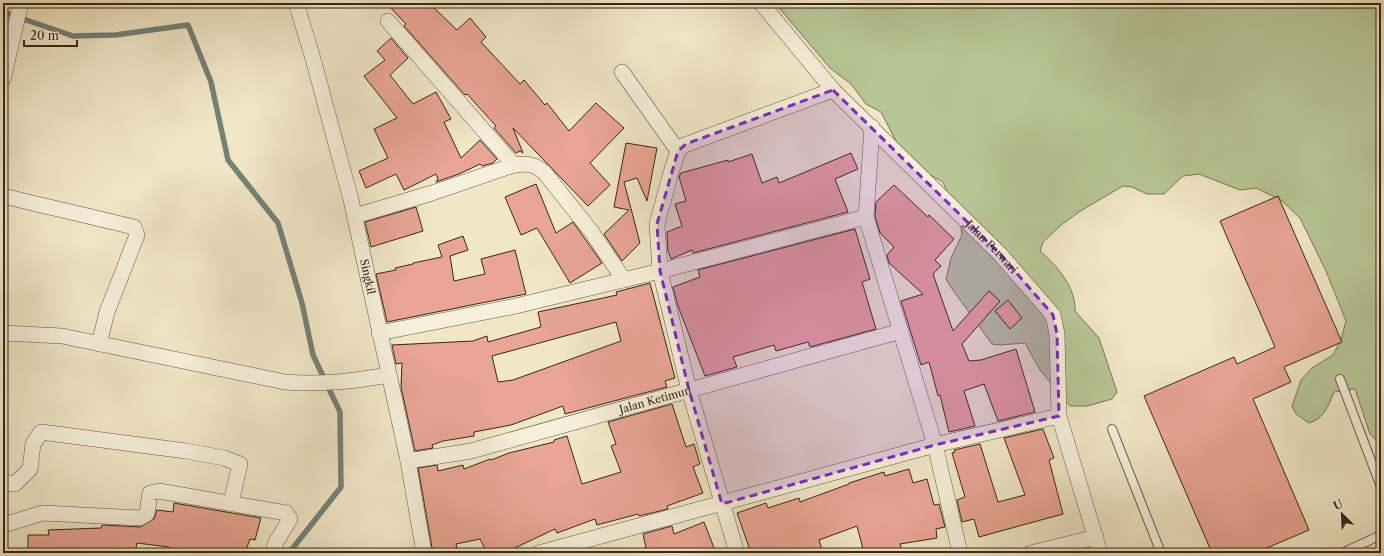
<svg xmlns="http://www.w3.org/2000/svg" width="1384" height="556" font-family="'Libre Caslon Text',serif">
	<rect width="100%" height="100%" fill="#f1e7c7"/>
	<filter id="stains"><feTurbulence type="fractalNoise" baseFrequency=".005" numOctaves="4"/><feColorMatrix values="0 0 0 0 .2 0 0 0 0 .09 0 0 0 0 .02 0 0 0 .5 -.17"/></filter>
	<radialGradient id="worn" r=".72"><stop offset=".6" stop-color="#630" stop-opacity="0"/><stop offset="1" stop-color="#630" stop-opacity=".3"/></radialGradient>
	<path fill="#b8c697" stroke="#787656" d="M 777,3 L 1381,3 L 1381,445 L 1370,434 L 1355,389 L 1334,392 C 1328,406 1325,418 1309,423 L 1296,414 L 1292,406 L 1301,380 L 1312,368 L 1333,355 L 1341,340 L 1346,321 L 1326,271 L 1300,218 L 1281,200 L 1256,188 L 1240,190 L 1199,174 L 1183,176 L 1164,194 L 1147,194 L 1132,187 L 1123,186 L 1082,210 L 1061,225 L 1043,242 L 1040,251 C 1057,266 1076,287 1075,311 L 1099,338 L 1117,392 L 1112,399 L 1087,406 L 1070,406 L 1040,370 L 1025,343 L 1000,345 L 992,344 L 950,286 L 946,279 L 951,258 L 962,235 L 961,227 L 943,182 L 921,170 L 898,145 L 881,112 L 866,104 L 851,84 L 830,68 L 780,9 Z"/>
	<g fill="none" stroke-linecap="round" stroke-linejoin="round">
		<path stroke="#74827a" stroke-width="5.5" d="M 3,12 L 73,36 L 115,35 L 188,25 L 211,82 L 228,160 L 278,223 L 302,303 L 313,355 L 340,412 L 341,487 L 289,553"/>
	</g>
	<g fill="#e9a595" stroke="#372716" fill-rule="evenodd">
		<path d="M 386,3 L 429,3 L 457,30 L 470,18 L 486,37 L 481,42 L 520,84 L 524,80 L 545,105 L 547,103 L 569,131 L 596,103 L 624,128 L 590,163 L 610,185 L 588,206 L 513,128 L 523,153 L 520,151 L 516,153 L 494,128 L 496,126 L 467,94 L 465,95 L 404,26 L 406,24 Z"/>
		<path d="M 391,38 L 408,58 L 390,75 L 413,104 L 436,92 L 451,119 L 444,122 L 461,158 L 480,140 L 497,159 L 493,163 L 482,166 L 480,164 L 459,174 L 436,182 L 438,179 L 436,174 L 404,190 L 396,174 L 366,188 L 359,171 L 388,158 L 374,129 L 397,118 L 364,76 L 385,60 L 377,51 Z"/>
		<path d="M 626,143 L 657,148 L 647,201 L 637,178 L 624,182 L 640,243 L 622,261 L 604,234 L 629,210 L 614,207 Z"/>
		<path d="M 851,153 L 858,169 L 835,179 L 848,212 L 693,253 L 692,250 L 671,259 L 668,251 L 667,232 L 682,226 L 675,204 L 686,201 L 679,177 L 681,173 L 728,160 L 728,162 L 752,154 L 762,183 L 777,177 L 779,183 Z"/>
		<path d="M 536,184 L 556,233 L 573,222 L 602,263 L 570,283 L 537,228 L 521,235 L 505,197 Z"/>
		<path d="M 894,185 L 928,217 L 929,215 L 954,239 L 935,260 L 941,266 L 933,274 L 953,331 L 989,291 L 1000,301 L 962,344 L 969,361 L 981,360 L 1016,349 L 1035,412 L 998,421 L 984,384 L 964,391 L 975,426 L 949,432 L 940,395 L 938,396 L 929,362 L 921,365 L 901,301 L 923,294 L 889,263 L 887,255 L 894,247 L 880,233 L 875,216 L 876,202 Z"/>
		<path d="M 1278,196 L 1342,342 L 1284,367 L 1291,382 L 1253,399 L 1309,530 L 1255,553 L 1212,553 L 1144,396 L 1234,357 L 1237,364 L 1275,347 L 1220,221 Z"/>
		<path d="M 416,207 L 423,231 L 371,247 L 365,222 Z"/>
		<path d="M 855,229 L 870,279 L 862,282 L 876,329 L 810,347 L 808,342 L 776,351 L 774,345 L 733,357 L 737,367 L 705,376 L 678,306 L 673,287 L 700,277 L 698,270 Z"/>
		<path d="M 463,236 L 468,250 L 450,256 L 454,281 L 485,274 L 481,259 L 515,250 L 526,294 L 387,322 L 376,274 L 396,270 L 395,268 L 413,264 L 413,263 L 442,257 L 438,245 Z"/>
		<path d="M 650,283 L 675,378 L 665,381 L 667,387 L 565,414 L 563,406 L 511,425 L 474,432 L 474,436 L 443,441 L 432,445 L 433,448 L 415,451 L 401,387 L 402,363 L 396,364 L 392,345 L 473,341 L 487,336 L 488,342 L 541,327 L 538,312 L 617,295 L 616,292 ZM 616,322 L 621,341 L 513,380 L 498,382 L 492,356 Z"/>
		<path d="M 1008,300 L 1022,318 L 1010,329 L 995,311 Z"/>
		<path d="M 672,404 L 686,447 L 694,444 L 700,464 L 693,467 L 703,493 L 667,506 L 668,509 L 639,516 L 638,514 L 597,525 L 595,519 L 557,533 L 555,529 L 504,553 L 487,553 L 480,539 L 456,544 L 458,553 L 433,553 L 418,468 L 437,465 L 438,471 L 463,465 L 464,469 L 490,459 L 491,460 L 509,453 L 554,442 L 554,440 L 567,436 L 582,484 L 621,472 L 611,446 L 616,444 L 608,422 Z"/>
		<path d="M 1043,429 L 1054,458 L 1049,460 L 1063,514 L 979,537 L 974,519 L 962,522 L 957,500 L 965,497 L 952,453 L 955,452 L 954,450 L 980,444 L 998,502 L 1025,495 L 1004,438 Z"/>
		<path d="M 909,469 L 913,483 L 927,479 L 934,505 L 939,504 L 945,527 L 936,529 L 937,538 L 900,544 L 903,553 L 864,553 L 857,526 L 819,540 L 823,553 L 751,553 L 737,513 L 766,503 L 768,508 L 799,498 L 800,502 L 849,484 L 849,483 L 884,472 L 885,476 Z"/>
		<path d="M 174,503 L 261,518 L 255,540 L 250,539 L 245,553 L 168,553 L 169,547 L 137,543 L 135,553 L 28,553 L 28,535 L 49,535 L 48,530 L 101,528 L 102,525 L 140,527 L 154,519 L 157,510 L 173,512 Z"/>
		<path d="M 704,522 L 716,553 L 647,553 L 643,534 L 672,526 L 674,534 Z"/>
	</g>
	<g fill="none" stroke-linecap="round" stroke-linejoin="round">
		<g stroke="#665742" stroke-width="10">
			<g id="lane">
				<path d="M 1340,379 L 1381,487"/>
				<path d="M 1112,429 L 1161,553"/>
				<path d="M 1342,553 L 1381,535"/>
			</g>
		</g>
		<g stroke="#665742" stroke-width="16">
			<g id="street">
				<path id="s1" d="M 296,3 L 312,55 L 351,200 L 408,461 L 424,553"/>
				<path id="s2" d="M 761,3 L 833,90 L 1000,254 L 1053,315 L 1057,334 L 1059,416 L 1100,553"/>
				<path d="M 388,21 L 514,165"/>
				<path d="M 622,72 L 678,151"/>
				<path d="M 3,79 L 21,3"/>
				<path d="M 872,127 L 866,217 L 935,445 L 960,553"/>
				<path d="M 3,196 L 134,227 L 137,235 L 107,312 L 99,344"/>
				<path d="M 355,216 L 432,193 L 514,165 C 527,163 534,164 544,172 L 591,231 L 624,280"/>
				<path d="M 3,333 L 62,336 L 285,382 C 322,385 353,381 389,375"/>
				<path d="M 379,333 L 516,306 L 660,271 L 866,217"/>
				<path id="s3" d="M 408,461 L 471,451 L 901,331"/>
				<path d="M 3,482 L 15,484 L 30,469 L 33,444 L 41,432 L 186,451 L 224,458 L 240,464 L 231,503"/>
				<path d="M 3,525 L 43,513 L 140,518 L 147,514 L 150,493 L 159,491 L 286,513 L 290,519 L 275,544 L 273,553"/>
				<path d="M 539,553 L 935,445 L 1059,416"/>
				<path d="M 737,553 L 689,390 L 660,271 L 657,224 L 670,176 L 678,151 L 682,146 L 833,90"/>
				<path d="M 1031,553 L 1096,537"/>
			</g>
		</g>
		<use href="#lane" stroke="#f6efdb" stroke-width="8"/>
		<use href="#street" stroke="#f6efdb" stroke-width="15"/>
	</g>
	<path fill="#7b2cbf" fill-opacity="0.2" stroke="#7b2cbf" stroke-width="3" stroke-dasharray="8 5" stroke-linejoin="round" d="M 833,90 L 1000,254 L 1053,315 L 1057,334 L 1059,416 L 935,445 L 722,504 L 689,390 L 660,271 L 657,224 L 678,151 L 686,144 Z"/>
	<g text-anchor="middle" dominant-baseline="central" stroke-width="3" stroke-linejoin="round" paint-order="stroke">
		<g font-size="11" fill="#372716" stroke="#f6efdb">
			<text stroke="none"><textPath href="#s2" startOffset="336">Jalan Perwari</textPath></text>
			<text stroke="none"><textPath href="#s1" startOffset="283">Singkil</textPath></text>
			<text stroke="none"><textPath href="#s3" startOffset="255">Jalan Ketimun</textPath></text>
		</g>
	</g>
	<rect width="1384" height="556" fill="none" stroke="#f1e7c7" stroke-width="16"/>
	<rect x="4" y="4" width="1376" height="548" fill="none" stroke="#372716" stroke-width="2"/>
	<rect x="8" y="8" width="1368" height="540" fill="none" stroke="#372716"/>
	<g transform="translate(1342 514) rotate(336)" stroke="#f6efdb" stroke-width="3" paint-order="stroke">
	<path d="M0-3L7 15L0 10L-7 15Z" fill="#372716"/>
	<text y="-6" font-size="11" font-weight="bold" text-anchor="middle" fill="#372716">U</text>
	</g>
	<path d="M24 40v6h53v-6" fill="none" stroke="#372716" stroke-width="2"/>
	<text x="30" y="40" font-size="12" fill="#372716" stroke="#f6efdb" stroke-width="3" paint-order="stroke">20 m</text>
	<rect width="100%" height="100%" filter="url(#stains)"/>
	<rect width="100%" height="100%" fill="url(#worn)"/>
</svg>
